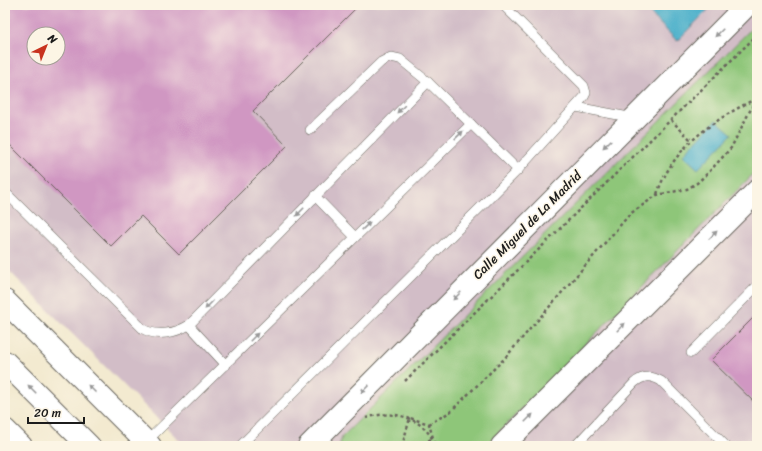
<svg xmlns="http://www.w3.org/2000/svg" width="762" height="451" font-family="Sriracha,sans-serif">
	<rect width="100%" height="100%" fill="#fcf5e5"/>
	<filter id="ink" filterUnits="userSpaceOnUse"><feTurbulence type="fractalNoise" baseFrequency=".025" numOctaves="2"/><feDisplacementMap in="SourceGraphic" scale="8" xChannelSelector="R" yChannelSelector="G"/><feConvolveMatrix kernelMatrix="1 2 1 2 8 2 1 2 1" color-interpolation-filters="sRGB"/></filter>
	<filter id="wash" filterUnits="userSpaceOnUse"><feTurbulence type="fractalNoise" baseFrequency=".012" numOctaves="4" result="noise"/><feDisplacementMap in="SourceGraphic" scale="16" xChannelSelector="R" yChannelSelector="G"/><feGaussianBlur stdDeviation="0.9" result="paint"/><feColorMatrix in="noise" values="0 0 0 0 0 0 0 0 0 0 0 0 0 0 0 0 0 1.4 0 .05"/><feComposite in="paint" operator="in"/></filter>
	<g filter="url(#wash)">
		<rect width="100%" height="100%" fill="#f3ead0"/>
		<path fill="#d2bdc7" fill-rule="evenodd" d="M 5,5 L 757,5 L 757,446 L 185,446 L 5,267 ZM 34,34 L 58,34 L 58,58 L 34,58 Z"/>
		<path fill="#8ec679" stroke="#55714a" d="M 757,23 L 757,170 L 485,446 L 339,446 L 342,437 Z"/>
		<g fill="#4cb0cb" stroke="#346674">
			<path d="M 642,5 L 713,5 L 677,41 Z"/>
			<path d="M 716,120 L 732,134 L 698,169 L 683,155 Z"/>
		</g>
		<g id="blocks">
			<g fill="#d097c2" fill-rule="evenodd">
				<path d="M 5,5 L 359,5 L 253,111 L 287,146 L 179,254 L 141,216 L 111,246 L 5,140 ZM 34,34 L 58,34 L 58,58 L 34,58 Z"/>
				<path d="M 757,314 L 757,405 L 711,360 Z"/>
			</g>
		</g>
	</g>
	<g filter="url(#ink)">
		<use href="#blocks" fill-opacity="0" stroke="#67645b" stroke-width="1"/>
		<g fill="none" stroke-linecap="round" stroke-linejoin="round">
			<g stroke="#67645b" stroke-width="10">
				<g id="service">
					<path d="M 576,107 L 634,118"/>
					<path d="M 310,130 L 381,62 L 391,57 L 400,59 L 428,82 L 518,170"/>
					<path d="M 5,192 L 143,329 C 157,337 176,333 189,325 L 428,82"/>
					<path d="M 315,196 L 355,237"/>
					<path d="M 189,325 L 226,365"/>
					<path d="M 691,353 L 757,286"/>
					<path d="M 146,442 L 471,124"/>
					<path d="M 240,446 L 518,170 L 584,97 L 586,93 L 584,86 L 503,5"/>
					<path d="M 575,446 L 634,383 C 643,375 651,375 661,381 L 726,446"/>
				</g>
			</g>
			<g stroke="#67645b" stroke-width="24">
				<g id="tertiary">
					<path d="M 309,446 L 747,5"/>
					<path d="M 502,446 L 757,191"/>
				</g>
			</g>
			<g stroke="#67645b" stroke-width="24">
				<path id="secondary" d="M 5,301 L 150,446"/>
			</g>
			<g stroke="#67645b" stroke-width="24">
				<g id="trunk">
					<path d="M 5,362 L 89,446"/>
					<path d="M 5,430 L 21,446"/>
				</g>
			</g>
			<g stroke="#67645b" stroke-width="2.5" stroke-dasharray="3 3" stroke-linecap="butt">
				<path d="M 671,120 L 692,141"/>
				<path d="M 657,194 C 673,147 712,121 755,99"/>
				<path d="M 405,381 L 757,35"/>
				<path d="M 366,418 C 394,409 424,417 436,446"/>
				<path d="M 429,424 L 450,412 L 504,359 L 630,214 L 657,195 L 687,189 L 697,183 L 708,173 L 731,148 L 757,97"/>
				<path d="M 402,446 L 410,418 L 429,424 L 433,438 L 418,446"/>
			</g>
			<use href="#service" stroke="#fff" stroke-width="9"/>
			<use href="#tertiary" stroke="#fff" stroke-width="22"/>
			<use href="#secondary" stroke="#fff" stroke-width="22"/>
			<use href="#trunk" stroke="#fff" stroke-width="22"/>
		</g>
		<defs><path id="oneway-solid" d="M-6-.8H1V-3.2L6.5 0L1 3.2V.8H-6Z"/></defs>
		<g fill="#999">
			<use href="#oneway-solid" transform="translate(719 33) rotate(135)"/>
			<use href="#oneway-solid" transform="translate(401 109) rotate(135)"/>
			<use href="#oneway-solid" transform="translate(459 135) rotate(-44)"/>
			<use href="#oneway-solid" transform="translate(607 144) rotate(135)"/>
			<use href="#oneway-solid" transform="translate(300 212) rotate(134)"/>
			<use href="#oneway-solid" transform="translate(366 226) rotate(-44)"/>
			<use href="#oneway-solid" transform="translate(713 235) rotate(-45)"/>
			<use href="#oneway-solid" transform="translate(457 296) rotate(135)"/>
			<use href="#oneway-solid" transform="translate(209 305) rotate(134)"/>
			<use href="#oneway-solid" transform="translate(621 327) rotate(-45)"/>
			<use href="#oneway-solid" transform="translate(254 337) rotate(-45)"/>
			<use href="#oneway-solid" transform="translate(32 389) rotate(-135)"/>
			<use href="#oneway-solid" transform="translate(92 389) rotate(-135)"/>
			<use href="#oneway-solid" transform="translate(365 389) rotate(135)"/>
			<use href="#oneway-solid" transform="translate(529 418) rotate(-45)"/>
		</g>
	</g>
	<g text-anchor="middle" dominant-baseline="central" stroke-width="3" stroke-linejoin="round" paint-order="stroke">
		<g font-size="13" fill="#1c1c1c" stroke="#fcf5e5">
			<text transform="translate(527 225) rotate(-45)">Calle Miguel de La Madrid</text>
		</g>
	</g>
	<rect width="762" height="451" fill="none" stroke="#fcf5e5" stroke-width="20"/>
	<g transform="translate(46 46) rotate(43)"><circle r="19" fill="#fcf5e5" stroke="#a29e95"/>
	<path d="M0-3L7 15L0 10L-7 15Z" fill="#c8321e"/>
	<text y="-6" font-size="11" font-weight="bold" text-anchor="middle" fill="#1c1c1c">N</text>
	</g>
	<path d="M28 417v6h56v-6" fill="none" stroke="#1c1c1c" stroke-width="2"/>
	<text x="34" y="417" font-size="12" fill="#1c1c1c" stroke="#fcf5e5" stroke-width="3" paint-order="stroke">20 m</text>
</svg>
